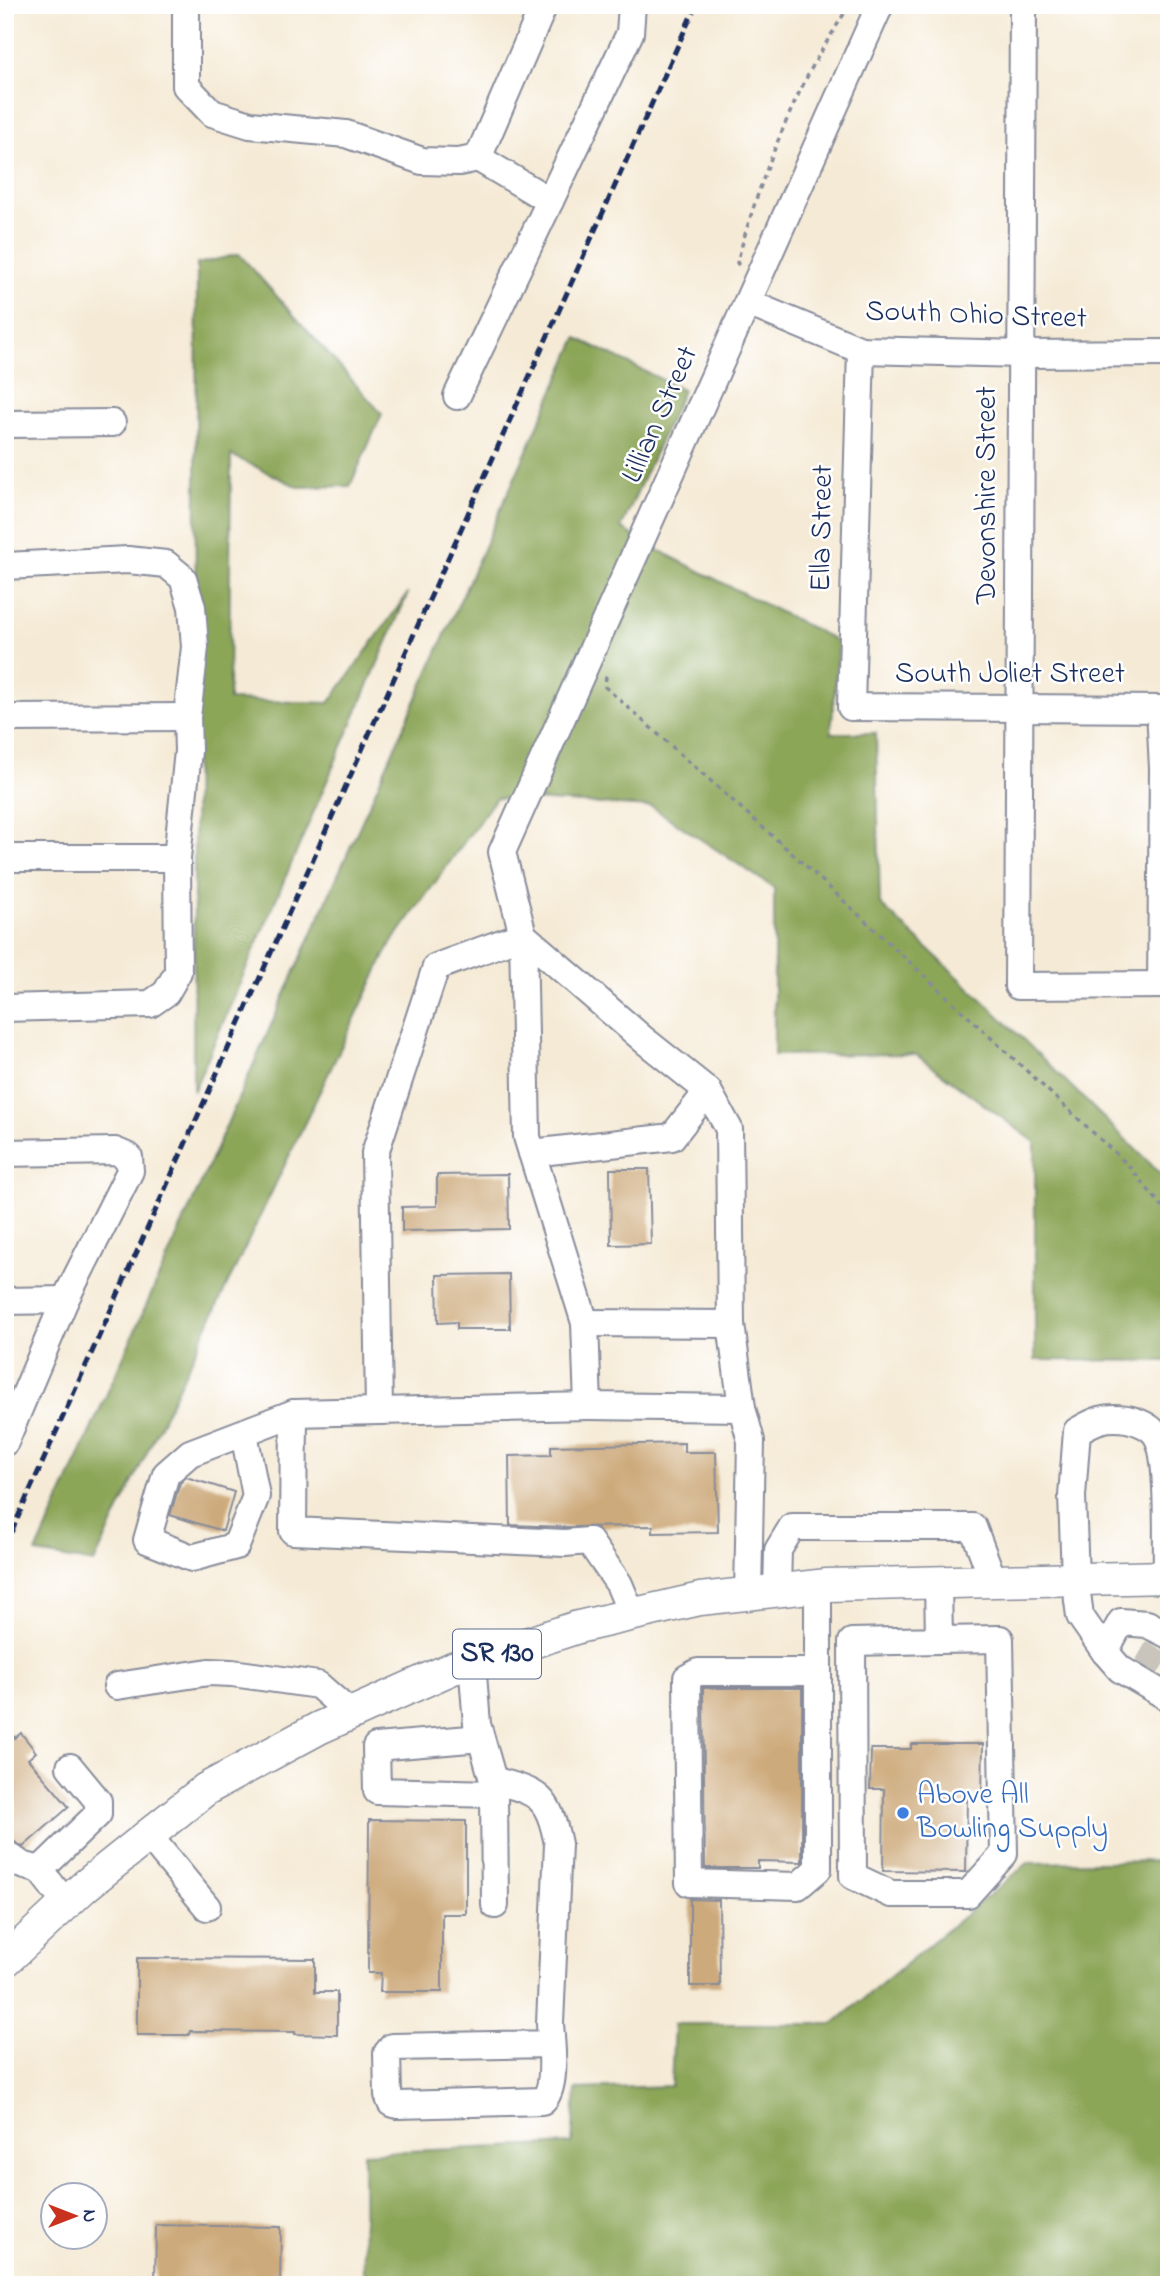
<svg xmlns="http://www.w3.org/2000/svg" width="1174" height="2290" font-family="'Indie Flower',sans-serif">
	<rect width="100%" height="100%" fill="#fff"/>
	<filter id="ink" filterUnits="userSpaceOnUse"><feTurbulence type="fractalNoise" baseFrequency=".0143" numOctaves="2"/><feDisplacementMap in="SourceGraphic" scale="14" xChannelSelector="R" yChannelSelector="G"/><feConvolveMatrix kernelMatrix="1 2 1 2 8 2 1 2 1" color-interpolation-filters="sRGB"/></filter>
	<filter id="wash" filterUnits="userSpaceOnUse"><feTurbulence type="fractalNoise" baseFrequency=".00686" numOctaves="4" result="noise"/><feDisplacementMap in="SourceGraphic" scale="28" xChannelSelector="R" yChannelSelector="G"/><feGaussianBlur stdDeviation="1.57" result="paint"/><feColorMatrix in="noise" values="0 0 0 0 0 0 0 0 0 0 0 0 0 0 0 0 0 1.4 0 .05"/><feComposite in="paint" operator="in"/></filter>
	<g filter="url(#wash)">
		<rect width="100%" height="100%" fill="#f5ead5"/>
		<g fill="#8ca658" stroke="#546a5b" stroke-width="2">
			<path d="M 239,254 L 382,414 L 350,486 L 298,487 L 231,455 L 229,700 L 329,703 L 408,593 L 193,1092 L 197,264 Z"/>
			<path d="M 577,338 L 683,390 L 621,528 L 662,552 L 839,642 L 831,733 L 876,733 L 880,904 L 988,1005 L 1169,1182 L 1169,1361 L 1035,1360 L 1035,1142 L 915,1054 L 774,1055 L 774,888 L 652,807 L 496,798 L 390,945 L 94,1563 L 36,1553 Z"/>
			<path d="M 1169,1861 L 1169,2285 L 364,2285 L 363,2153 L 572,2144 L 576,2089 L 671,2086 L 674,2024 L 833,2024 L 1028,1863 Z"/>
		</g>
		<g id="blocks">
			<g fill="#cdaa7b">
				<path d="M 610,1169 L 649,1169 L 651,1244 L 611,1245 Z"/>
				<path d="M 508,1174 L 509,1229 L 402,1231 L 402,1207 L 437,1206 L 437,1175 Z"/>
				<path d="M 509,1274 L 510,1329 L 457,1329 L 457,1322 L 438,1323 L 437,1275 Z"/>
				<path d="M 684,1443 L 684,1452 L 716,1452 L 718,1532 L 653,1533 L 653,1526 L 565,1527 L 510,1525 L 509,1456 L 551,1455 L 551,1446 Z"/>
				<path d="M 186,1477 L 234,1492 L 223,1531 L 170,1515 L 180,1483 Z"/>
				<path d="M 703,1688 L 802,1688 L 802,1862 L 758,1861 L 758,1868 L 705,1868 Z"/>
				<path d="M 5,1727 L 15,1738 L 21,1733 L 36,1752 L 28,1759 L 69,1807 L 23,1847 L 5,1836 Z"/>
				<path d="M 911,1744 L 983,1744 L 982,1795 L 967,1795 L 966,1872 L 883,1871 L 884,1789 L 870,1789 L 871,1749 L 911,1749 Z"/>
				<path d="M 369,1820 L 466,1821 L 466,1914 L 442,1914 L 442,1992 L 380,1992 L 381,1973 L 368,1973 Z"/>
				<path d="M 690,1899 L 719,1900 L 720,1986 L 690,1986 Z"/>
				<path d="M 137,1958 L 315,1959 L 315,1992 L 337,1992 L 337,2035 L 295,2034 L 295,2032 L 190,2031 L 189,2035 L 137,2035 Z"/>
				<path d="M 156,2225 L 281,2227 L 280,2285 L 155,2285 Z"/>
			</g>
		</g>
	</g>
	<g filter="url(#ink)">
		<use href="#blocks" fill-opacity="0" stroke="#888c9a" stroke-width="2"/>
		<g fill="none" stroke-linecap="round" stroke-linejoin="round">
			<path stroke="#c9c5bd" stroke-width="26" stroke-dasharray="26 13" stroke-linecap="butt" d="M 1145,1670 L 1160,1644"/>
			<g stroke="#888c9a" stroke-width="30">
				<g id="minor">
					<path d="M 186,5 L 186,86 L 212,113 L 250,125 L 346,134 L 422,161 L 459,162 L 478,158"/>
					<path d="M 1023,5 L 1018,986 L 1169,985"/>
					<path d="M 478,158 L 544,5"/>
					<path d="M 478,158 L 550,201"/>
					<path d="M 748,303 L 861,350 L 1023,354 L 1169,353"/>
					<path d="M 861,350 L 851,707 L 1169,709"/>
					<path d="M 457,396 L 630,33 L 632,5"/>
					<path d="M 5,424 L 112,423"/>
					<path d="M 5,566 L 128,560 L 166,564 L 183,578 L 192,607 L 195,647 L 187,717 L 188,751 L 177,858 L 178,972 L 166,993 L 150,1004 L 5,1008"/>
					<path d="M 1160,709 L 1163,769 L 1161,985"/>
					<path d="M 5,718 L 187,717"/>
					<path d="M 5,858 L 177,858"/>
					<path d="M 5,1153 L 115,1151 L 129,1157 L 130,1171 L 65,1300 L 5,1442"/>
					<path d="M 532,1153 L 672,1137 L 708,1091"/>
					<path d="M 5,1301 L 65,1300"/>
					<path d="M 585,1323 L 731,1324"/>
					<path d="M 379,1411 L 375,1153 L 436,967 L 523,935 L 527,1137 L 585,1323 L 588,1406 L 742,1408"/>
					<path d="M 294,1413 L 293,1531 L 565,1543 L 589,1541 L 619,1584 L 632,1615"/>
					<path d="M 244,1433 L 256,1496 L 236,1546 L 192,1558 L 147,1540 L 166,1474 L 190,1453 L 294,1413 L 588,1406"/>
					<path d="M 1167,1577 C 1166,1546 1170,1462 1158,1438 C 1153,1427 1138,1421 1127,1419 C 1105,1416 1096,1420 1077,1431 L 1072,1496 L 1075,1578 L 1080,1616 L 1105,1652 L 1120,1669 L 1169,1698"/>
					<path d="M 938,1582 L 939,1640 L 1000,1639 L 1004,1854 L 968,1894 L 891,1894 L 853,1876 L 852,1642 L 939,1640"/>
					<path d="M 777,1591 L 778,1550 L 792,1527 L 973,1527 L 993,1580"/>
					<path d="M 748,1594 L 751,1441 L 742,1408 L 731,1324 L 729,1129 L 708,1091 L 644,1040 L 523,935 L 502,852 L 880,5"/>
					<path d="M 1105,1652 L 1121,1622 L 1147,1624 L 1169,1635"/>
					<path d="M 472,1662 L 477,1724 L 493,1780 L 494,1794 L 377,1791 L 376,1747 L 481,1738"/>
					<path d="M 816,1672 L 698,1672 L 687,1678 L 689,1883 L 798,1886 L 818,1869 L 818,1586"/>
					<path d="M 117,1686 L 209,1672 L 232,1673 L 318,1685 L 351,1714"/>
					<path d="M 493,1780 C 540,1793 548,1795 558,1844 L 550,2023 C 551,2043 558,2088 542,2101 L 398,2105 L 391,2103 L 388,2095 L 387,2053 L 392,2047 L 551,2044"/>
					<path d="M 494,1794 L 495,1905"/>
					<path d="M 148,1835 L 207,1907"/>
					<path d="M 5,1853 L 22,1865 L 40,1870"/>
					<path d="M 66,1904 L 40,1870 L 98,1814 L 98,1801 L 70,1767"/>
				</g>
			</g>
			<g stroke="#888c9a" stroke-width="35">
				<path id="major" d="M 5,1961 L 85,1886 L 206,1789 L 319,1728 L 453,1668 L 578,1627 L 700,1599 L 827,1585 L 1169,1577"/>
			</g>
			<g stroke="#888c9a" stroke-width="3.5" stroke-dasharray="5 5" stroke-linecap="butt">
				<path d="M 739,265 L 737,263 C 754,199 778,134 808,75 C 820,51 836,28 849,5"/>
				<path d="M 606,676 L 605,687 L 804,864 L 1128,1165 L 1169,1215"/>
			</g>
			<use href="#minor" stroke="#fff" stroke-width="26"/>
			<use href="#major" stroke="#fff" stroke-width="32"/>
			<path stroke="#1b2f5e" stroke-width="5" stroke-dasharray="10 5" stroke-linecap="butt" d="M 5,1546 L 696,5"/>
		</g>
	</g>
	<circle fill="#3f7fe0" stroke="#fff" stroke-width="2.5" cx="903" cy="1813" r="7"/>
	<g text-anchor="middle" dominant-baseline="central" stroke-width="5" stroke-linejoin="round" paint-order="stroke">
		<rect fill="#fff" stroke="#5f6d8e" stroke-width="2" x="453" y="1629.5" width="88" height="49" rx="5"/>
		<g font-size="28" font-weight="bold" fill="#1b2f5e">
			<text x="497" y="1654">SR 130</text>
		</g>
		<g font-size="30" fill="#1b2f5e" stroke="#fff">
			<text transform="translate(976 316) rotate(2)">South Ohio Street</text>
			<text transform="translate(661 415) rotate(-66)">Lillian Street</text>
			<text transform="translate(988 495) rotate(-90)">Devonshire Street</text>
			<text transform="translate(823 528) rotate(-89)">Ella Street</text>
			<text x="1010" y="675">South Joliet Street</text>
		</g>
		<g font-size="30" fill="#366cbe" stroke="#fff" text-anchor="start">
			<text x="917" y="1796">Above All<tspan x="917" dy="34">Bowling Supply</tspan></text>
		</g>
	</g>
	<rect width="1174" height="2290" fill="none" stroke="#fff" stroke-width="28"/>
	<g transform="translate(74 2216) rotate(90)"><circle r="33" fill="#ffffff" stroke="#a4acbf" stroke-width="2"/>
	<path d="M0-5L12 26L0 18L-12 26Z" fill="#c8321e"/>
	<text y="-10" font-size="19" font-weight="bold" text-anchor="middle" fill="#1b2f5e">N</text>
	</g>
</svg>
